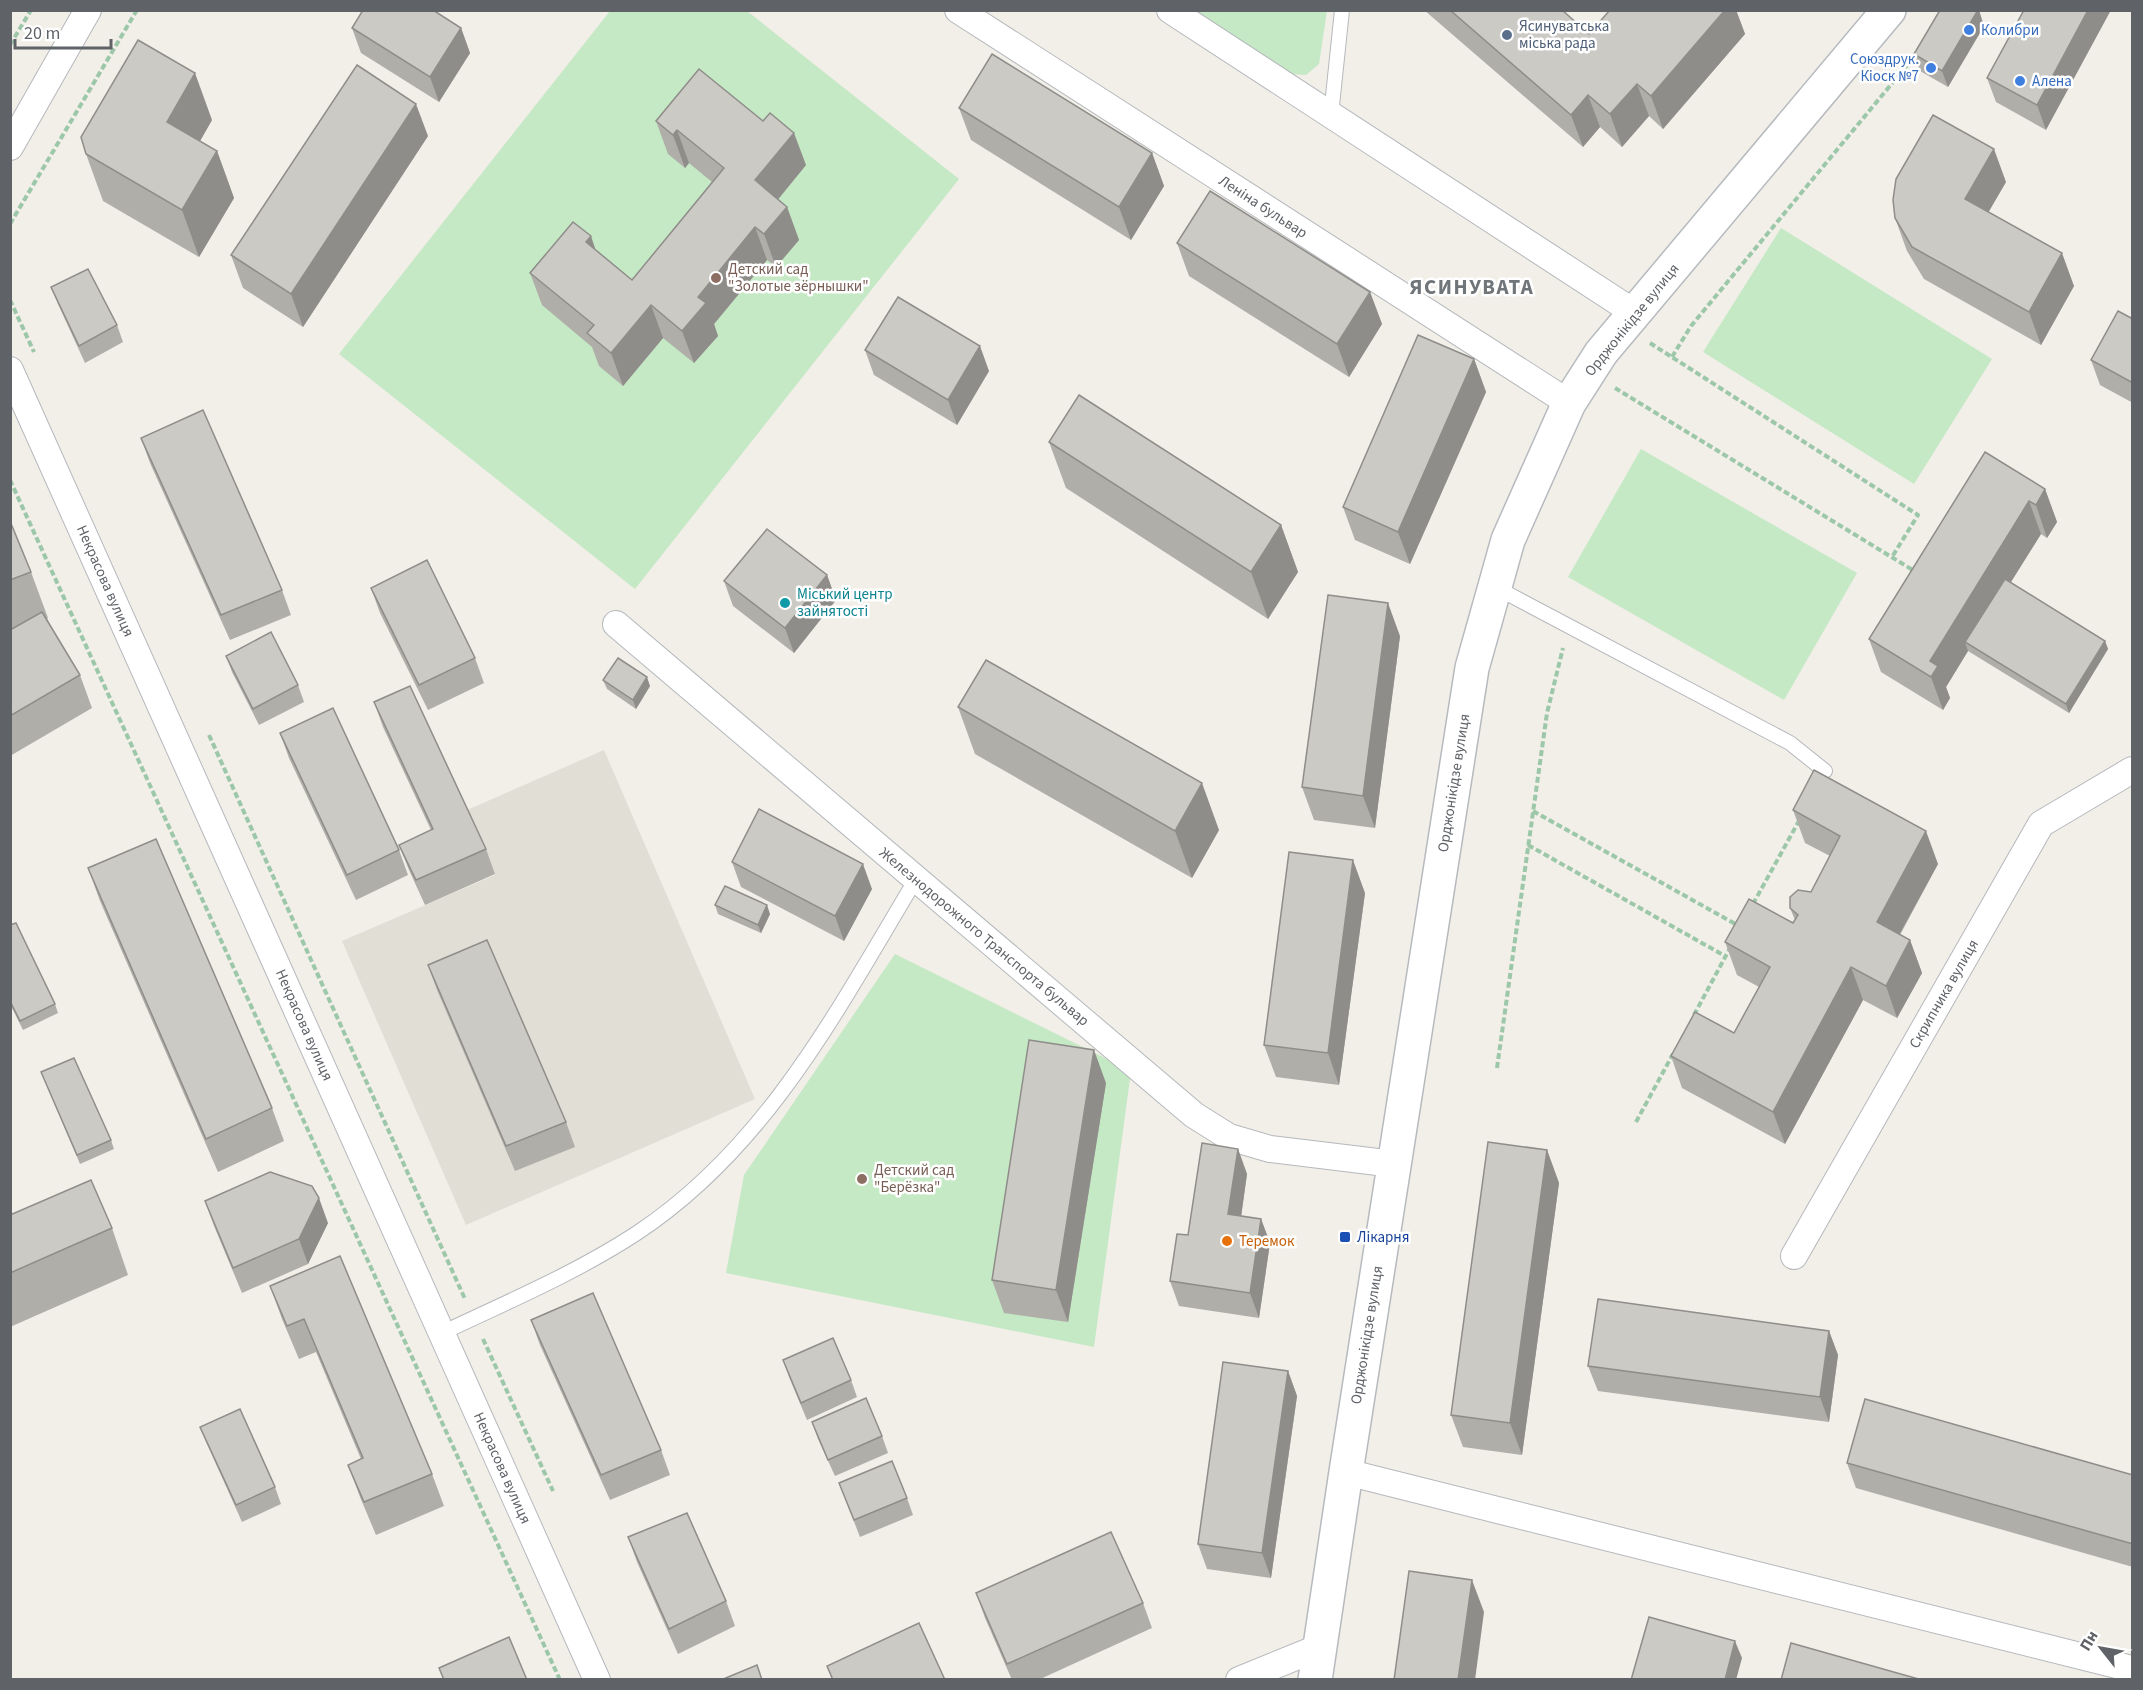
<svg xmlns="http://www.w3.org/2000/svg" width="2143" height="1690" font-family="'Source Sans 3',sans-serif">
	<rect width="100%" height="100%" fill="#f1efe8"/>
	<path fill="#e1ded6" d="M 604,750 L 755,1099 L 466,1225 L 342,941 L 495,875 L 467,810 Z"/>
	<g fill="#c5e8c5">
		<path d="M 610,11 L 747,11 L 959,179 L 635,589 L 339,354 Z"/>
		<path d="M 1194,11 L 1327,11 L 1319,64 L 1306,75 L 1291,74 Z"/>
		<path d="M 1781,228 L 1992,359 L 1914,484 L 1703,352 Z"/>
		<path d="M 1641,449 L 1857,573 L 1784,700 L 1568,577 Z"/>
		<path d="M 895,954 L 1131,1071 L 1094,1347 L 726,1273 L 744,1175 Z"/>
	</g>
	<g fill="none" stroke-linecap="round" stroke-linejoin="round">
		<g stroke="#b5b8bc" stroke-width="16">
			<g id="lane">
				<path d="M 1331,115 L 1342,10"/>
				<path d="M 1495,587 L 1790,743 L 1825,771"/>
				<path d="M 442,1333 C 507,1302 576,1273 637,1233 C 767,1147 838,1009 916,879"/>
			</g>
		</g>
		<g stroke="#b5b8bc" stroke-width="28">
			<g id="street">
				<path d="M 958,10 L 1569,403"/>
				<path d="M 1170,10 L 1635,313"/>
				<path d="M 10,147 L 88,10"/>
				<path d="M 10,370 L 597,1680"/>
				<path d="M 616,624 L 1194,1115 L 1229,1137 L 1270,1149 L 1394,1164"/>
				<path d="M 1794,1256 L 2041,824 L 2132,770"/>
				<path d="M 1346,1472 L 2132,1669"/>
				<path d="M 1239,1680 L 1320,1647"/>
			</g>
		</g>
		<g stroke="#b6babf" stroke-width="36">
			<path id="secondary" d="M 1315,1680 L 1346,1472 L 1472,668 L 1508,540 L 1569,403 L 1601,353 L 1889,10"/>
		</g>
		<g stroke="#9cc7a9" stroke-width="4" stroke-dasharray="6 3" stroke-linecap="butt">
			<path d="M 10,45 L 31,10"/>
			<path d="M 10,224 L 137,10"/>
			<path d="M 10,300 L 34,352"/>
			<path d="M 1650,343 L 1918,515 L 1892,557"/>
			<path d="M 1672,357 L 1691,326 L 1918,52"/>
			<path d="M 1615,388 L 1916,572"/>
			<path d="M 10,480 L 560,1680"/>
			<path d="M 209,735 L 465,1299"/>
			<path d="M 1533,811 L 1739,926"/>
			<path d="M 1528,845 L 1725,956"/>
			<path d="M 1753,904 L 1800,819"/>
			<path d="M 1694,1015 L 1730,948"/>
			<path d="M 1497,1068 L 1547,713 L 1563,648"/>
			<path d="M 1636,1122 L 1673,1054"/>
			<path d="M 483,1339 L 553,1491"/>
		</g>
		<use href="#lane" stroke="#fff" stroke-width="14"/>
		<use href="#street" stroke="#fff" stroke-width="26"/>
		<use href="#secondary" stroke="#fff" stroke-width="33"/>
	</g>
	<g fill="#afaea9">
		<path d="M 1424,10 L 1562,10 L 1589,34 L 1610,10 L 1736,10 L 1745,34 L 1663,129 L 1649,116 L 1622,147 L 1600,127 L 1583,147 Z"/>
		<path d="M 2024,10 L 2046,130 L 1996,102 L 1987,78 Z"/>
		<path d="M 1984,26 L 1948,87 L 1920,71 L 1914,54 Z"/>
		<path d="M 352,28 L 461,28 L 470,53 L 439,102 L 361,53 Z"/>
		<path d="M 959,108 L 1152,153 L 1164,186 L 1131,240 L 971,140 Z"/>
		<path d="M 212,120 L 200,141 L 217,151 L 234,198 L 199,257 L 103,201 L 86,154 Z"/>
		<path d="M 656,121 L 806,165 L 778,199 L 787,207 L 799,240 L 776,267 L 767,260 L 714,324 L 718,336 L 694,363 L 663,338 L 623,386 L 599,366 L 592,347 L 542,305 L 530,273 L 596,250 L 632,280 L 712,182 L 689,163 L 685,168 L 668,154 Z"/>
		<path d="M 428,136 L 303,327 L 243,288 L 231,255 Z"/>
		<path d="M 2006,182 L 1988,212 L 2074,286 L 2041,345 L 1924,279 L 1907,251 L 1895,218 Z"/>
		<path d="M 1177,243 L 1370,292 L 1382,324 L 1349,377 L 1189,276 Z"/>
		<path d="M 51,287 L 117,325 L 123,342 L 85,363 L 58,304 Z"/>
		<path d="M 2133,319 L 2133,403 L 2100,385 L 2091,360 Z"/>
		<path d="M 865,350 L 989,371 L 957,425 L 874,375 Z"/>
		<path d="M 1474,359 L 1486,392 L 1410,564 L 1355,540 L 1343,507 Z"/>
		<path d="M 141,438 L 282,590 L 291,615 L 230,640 L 150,463 Z"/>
		<path d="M 1049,442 L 1281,525 L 1298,572 L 1268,619 L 1066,488 Z"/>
		<path d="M 1985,452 L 2045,489 L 2057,522 L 2047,538 L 2041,534 L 2010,583 L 2105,641 L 2108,649 L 2069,713 L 1968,651 L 1946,687 L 1950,698 L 1943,710 L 1881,672 L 1869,639 Z"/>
		<path d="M 10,521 L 31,572 L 48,618 L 47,619 L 80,675 L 92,708 L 10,756 Z"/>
		<path d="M 827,575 L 836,600 L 794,653 L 733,606 L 724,581 Z"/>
		<path d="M 371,588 L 475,658 L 484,683 L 428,710 L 380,613 Z"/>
		<path d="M 1400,636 L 1375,828 L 1314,820 L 1302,787 Z"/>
		<path d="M 226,656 L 298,685 L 304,702 L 259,725 L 232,672 Z"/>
		<path d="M 603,680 L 650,686 L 636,709 L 607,689 Z"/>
		<path d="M 374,702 L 486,849 L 495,874 L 425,905 L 409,870 L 399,845 L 431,830 L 383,727 Z"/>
		<path d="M 958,707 L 1219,830 L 1192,878 L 975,754 Z"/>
		<path d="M 280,733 L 399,850 L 408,875 L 356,900 L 289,758 Z"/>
		<path d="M 1793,810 L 1938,864 L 1900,935 L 1910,940 L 1922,973 L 1897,1018 L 1863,1000 L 1785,1144 L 1682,1088 L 1671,1056 L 1734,1033 L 1759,987 L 1737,975 L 1725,942 L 1793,923 L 1795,920 L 1790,908 L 1811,892 L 1830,856 L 1805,843 Z"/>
		<path d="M 732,862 L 872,889 L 844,941 L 741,887 Z"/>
		<path d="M 88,868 L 272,1108 L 284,1141 L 218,1172 L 100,901 Z"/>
		<path d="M 1365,893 L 1339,1085 L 1276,1077 L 1264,1045 Z"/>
		<path d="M 715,905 L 770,914 L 761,933 L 718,914 Z"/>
		<path d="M 10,925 L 55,1004 L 58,1013 L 23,1030 L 10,1004 Z"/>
		<path d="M 428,965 L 566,1122 L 575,1147 L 515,1171 L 437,990 Z"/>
		<path d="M 41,1072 L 111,1140 L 114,1149 L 80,1164 Z"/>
		<path d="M 1106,1083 L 1068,1322 L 1004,1313 L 992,1280 Z"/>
		<path d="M 1238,1149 L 1247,1174 L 1241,1216 L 1261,1219 L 1270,1243 L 1259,1318 L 1179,1306 L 1170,1281 L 1188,1235 Z"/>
		<path d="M 1547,1150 L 1559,1183 L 1522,1455 L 1463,1447 L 1451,1415 Z"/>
		<path d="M 205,1201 L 328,1223 L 308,1264 L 242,1293 L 214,1226 Z"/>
		<path d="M 10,1215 L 112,1228 L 128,1275 L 10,1327 Z"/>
		<path d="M 340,1256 L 432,1474 L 444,1506 L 376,1535 L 360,1497 L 348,1465 L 361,1459 L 316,1352 L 299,1359 L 282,1319 L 270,1286 Z"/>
		<path d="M 531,1320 L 661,1450 L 670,1475 L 610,1500 L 540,1345 Z"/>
		<path d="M 1829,1331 L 1838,1355 L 1829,1422 L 1598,1391 L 1588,1366 Z"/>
		<path d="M 783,1360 L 851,1380 L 857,1397 L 807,1420 L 789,1377 Z"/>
		<path d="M 1288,1371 L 1297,1396 L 1271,1578 L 1207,1569 L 1198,1544 Z"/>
		<path d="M 812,1422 L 882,1436 L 888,1453 L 835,1476 L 818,1439 Z"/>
		<path d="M 200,1427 L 275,1487 L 281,1504 L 242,1522 L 207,1444 Z"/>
		<path d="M 1847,1463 L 2133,1475 L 2133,1567 L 1856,1488 Z"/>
		<path d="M 839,1483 L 907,1498 L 913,1515 L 860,1537 Z"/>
		<path d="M 628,1537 L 726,1601 L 735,1626 L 678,1654 L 637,1562 Z"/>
		<path d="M 976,1593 L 1143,1603 L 1152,1628 L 1038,1680 L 1012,1680 L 985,1618 Z"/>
	</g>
	<g fill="#8f8d8a">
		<path d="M 1725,10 L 1736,10 L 1745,34 L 1663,129 L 1651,96 Z"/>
		<path d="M 1978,10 L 1979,10 L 1984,26 L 1948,87 L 1942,71 Z"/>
		<path d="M 2088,10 L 2111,10 L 2046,130 L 2037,105 Z"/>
		<path d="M 461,28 L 470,53 L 439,102 L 430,77 Z"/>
		<path d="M 195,73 L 212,120 L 184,169 L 167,122 Z"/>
		<path d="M 1637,84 L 1649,116 L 1622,147 L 1610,114 Z"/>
		<path d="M 1588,95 L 1600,127 L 1583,147 L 1571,115 Z"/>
		<path d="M 416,104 L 428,136 L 303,327 L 291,294 Z"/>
		<path d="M 677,130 L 689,163 L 685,168 L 673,135 Z"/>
		<path d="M 794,133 L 806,165 L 767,213 L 755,180 Z"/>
		<path d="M 1994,149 L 2006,182 L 1977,232 L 1965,199 Z"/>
		<path d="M 217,151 L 234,198 L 199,257 L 182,210 Z"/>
		<path d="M 1152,153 L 1164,186 L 1131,240 L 1119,207 Z"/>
		<path d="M 787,207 L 799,240 L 776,267 L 764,234 Z"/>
		<path d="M 755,227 L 767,260 L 714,324 L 718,336 L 694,363 L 682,331 L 698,297 Z"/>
		<path d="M 591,236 L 602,269 L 586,242 Z"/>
		<path d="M 2062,253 L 2074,286 L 2041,345 L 2029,312 Z"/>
		<path d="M 1370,292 L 1382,324 L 1349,377 L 1337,344 Z"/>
		<path d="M 651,305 L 663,338 L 623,386 L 611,353 Z"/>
		<path d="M 980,346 L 989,371 L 957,425 L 948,400 Z"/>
		<path d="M 1474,359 L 1486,392 L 1410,564 L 1398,532 Z"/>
		<path d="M 2045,489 L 2057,522 L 2047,538 L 2036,505 Z"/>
		<path d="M 2029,501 L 2041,534 L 1971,646 L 1965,642 L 1968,651 L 1946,687 L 1950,698 L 1943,710 L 1931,677 L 1930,661 Z"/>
		<path d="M 1281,525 L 1298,572 L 1268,619 L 1251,572 Z"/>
		<path d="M 827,575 L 836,600 L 794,653 L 785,628 Z"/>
		<path d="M 1388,603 L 1400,636 L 1375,828 L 1363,796 Z"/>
		<path d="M 2105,641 L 2108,649 L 2069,713 L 2066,704 Z"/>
		<path d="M 647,677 L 650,686 L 636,709 L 633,700 Z"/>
		<path d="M 1202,783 L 1219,830 L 1192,878 L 1175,831 Z"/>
		<path d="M 1926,831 L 1938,864 L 1888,955 L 1877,922 Z"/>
		<path d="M 1353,860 L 1365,893 L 1339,1085 L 1328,1053 Z"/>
		<path d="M 863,864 L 872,889 L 844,941 L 835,916 Z"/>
		<path d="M 767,905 L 770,914 L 761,933 L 758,925 Z"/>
		<path d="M 1910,940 L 1922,973 L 1897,1018 L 1886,986 Z"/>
		<path d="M 1851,967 L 1863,1000 L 1785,1144 L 1773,1112 Z"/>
		<path d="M 1094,1050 L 1106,1083 L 1068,1322 L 1056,1290 Z"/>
		<path d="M 1238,1149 L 1247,1174 L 1238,1239 L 1228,1214 Z"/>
		<path d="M 1547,1150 L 1559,1183 L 1522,1455 L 1510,1423 Z"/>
		<path d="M 319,1198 L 328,1223 L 308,1264 L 299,1239 Z"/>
		<path d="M 1261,1219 L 1270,1243 L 1259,1318 L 1250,1293 Z"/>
		<path d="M 1829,1331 L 1838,1355 L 1829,1422 L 1820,1397 Z"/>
		<path d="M 1288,1371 L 1297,1396 L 1271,1578 L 1262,1553 Z"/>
		<path d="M 1472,1580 L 1484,1612 L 1475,1680 L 1458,1680 Z"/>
		<path d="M 1735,1641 L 1742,1658 L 1736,1680 L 1725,1680 Z"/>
	</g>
	<g fill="#cccac5" stroke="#8f8d8a" stroke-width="1.5">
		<path d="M 363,10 L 433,10 L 461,28 L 430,77 L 352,28 Z"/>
		<path d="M 1450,10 L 1562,10 L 1589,34 L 1610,10 L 1725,10 L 1651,96 L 1637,84 L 1610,114 L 1588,95 L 1571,115 Z"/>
		<path d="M 1940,10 L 1978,10 L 1942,71 L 1914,54 Z"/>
		<path d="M 2024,10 L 2088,10 L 2037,105 L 1987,78 Z"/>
		<path d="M 138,40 L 195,73 L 167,122 L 217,151 L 182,210 L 86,154 L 81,137 Z"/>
		<path d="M 992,54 L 1152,153 L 1119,207 L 959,108 Z"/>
		<path d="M 357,65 L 416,104 L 291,294 L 231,255 Z"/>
		<path d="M 699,69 L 763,121 L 770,113 L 794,133 L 755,180 L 787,207 L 764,234 L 755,227 L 698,297 L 706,303 L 682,331 L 651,305 L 611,353 L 587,333 L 594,325 L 530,273 L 573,222 L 591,236 L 586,242 L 632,280 L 724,168 L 677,130 L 673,135 L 656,121 Z"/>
		<path d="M 1933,115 L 1994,149 L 1965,199 L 2062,253 L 2029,312 L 1912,247 L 1895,218 L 1893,200 L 1896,179 Z"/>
		<path d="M 1210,191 L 1370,292 L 1337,344 L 1177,243 Z"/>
		<path d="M 88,269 L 117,325 L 79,346 L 51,287 Z"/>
		<path d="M 898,297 L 980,346 L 948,400 L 865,350 Z"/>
		<path d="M 2118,311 L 2133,319 L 2133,383 L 2091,360 Z"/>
		<path d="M 1418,335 L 1474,359 L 1398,532 L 1343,507 Z"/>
		<path d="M 1079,395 L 1281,525 L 1251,572 L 1049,442 Z"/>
		<path d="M 203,410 L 282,590 L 221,615 L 141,438 Z"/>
		<path d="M 1985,452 L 2045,489 L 2036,505 L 2029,501 L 1930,661 L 1938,666 L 1931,677 L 1869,639 Z"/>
		<path d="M 10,521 L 31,572 L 10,580 Z"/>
		<path d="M 767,529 L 827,575 L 785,628 L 724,581 Z"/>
		<path d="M 427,560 L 475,658 L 419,685 L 371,588 Z"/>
		<path d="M 2005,579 L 2105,641 L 2066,704 L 1965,642 Z"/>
		<path d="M 1328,595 L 1388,603 L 1363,796 L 1302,787 Z"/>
		<path d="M 42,612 L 80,675 L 10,716 L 10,630 Z"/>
		<path d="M 271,632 L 298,685 L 253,709 L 226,656 Z"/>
		<path d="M 618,658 L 647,677 L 633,700 L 603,680 Z"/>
		<path d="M 986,660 L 1202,783 L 1175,831 L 958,707 Z"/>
		<path d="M 410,686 L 486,849 L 416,880 L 399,845 L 433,829 L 374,702 Z"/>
		<path d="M 333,708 L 399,850 L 347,875 L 280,733 Z"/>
		<path d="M 1814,770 L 1926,831 L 1877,922 L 1910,940 L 1886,986 L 1851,967 L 1773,1112 L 1671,1056 L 1695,1012 L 1734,1033 L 1770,967 L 1725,942 L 1749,899 L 1793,923 L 1798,915 L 1790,908 L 1790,897 L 1798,890 L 1811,892 L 1840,836 L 1793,810 Z"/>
		<path d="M 759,809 L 863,864 L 835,916 L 732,862 Z"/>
		<path d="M 156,839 L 272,1108 L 206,1139 L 88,868 Z"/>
		<path d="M 1289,852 L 1353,860 L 1328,1053 L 1264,1045 Z"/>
		<path d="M 725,886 L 767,905 L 758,925 L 715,905 Z"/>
		<path d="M 16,923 L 55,1004 L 20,1021 L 10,1001 L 10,925 Z"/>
		<path d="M 487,940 L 566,1122 L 506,1146 L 428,965 Z"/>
		<path d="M 1029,1040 L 1094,1050 L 1056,1290 L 992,1280 Z"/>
		<path d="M 74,1058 L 111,1140 L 77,1155 L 41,1072 Z"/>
		<path d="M 1488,1142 L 1547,1150 L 1510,1423 L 1451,1415 Z"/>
		<path d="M 1202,1143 L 1238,1149 L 1228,1214 L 1261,1219 L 1250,1293 L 1170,1281 L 1177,1234 L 1188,1235 Z"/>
		<path d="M 270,1172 L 312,1186 L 319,1198 L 299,1239 L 233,1268 L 205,1201 Z"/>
		<path d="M 91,1180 L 112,1228 L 10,1273 L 10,1215 Z"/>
		<path d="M 340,1256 L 432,1474 L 364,1502 L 348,1465 L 363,1458 L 304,1319 L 287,1326 L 270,1286 Z"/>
		<path d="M 593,1293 L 661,1450 L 601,1475 L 531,1320 Z"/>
		<path d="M 1598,1299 L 1829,1331 L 1820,1397 L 1588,1366 Z"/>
		<path d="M 833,1338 L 851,1380 L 801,1403 L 783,1360 Z"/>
		<path d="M 1223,1362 L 1288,1371 L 1262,1553 L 1198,1544 Z"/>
		<path d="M 866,1398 L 882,1436 L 828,1460 L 812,1422 Z"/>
		<path d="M 1865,1399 L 2133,1475 L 2133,1544 L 1847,1463 Z"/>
		<path d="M 240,1409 L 275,1487 L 236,1505 L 200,1427 Z"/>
		<path d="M 892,1461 L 907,1498 L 854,1520 L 839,1483 Z"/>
		<path d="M 687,1513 L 726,1601 L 669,1629 L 628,1537 Z"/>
		<path d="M 1111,1532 L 1143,1603 L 1007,1664 L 976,1593 Z"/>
		<path d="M 1409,1571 L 1472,1580 L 1458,1680 L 1394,1680 Z"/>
		<path d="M 1649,1617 L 1735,1641 L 1725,1680 L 1631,1680 Z"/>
		<path d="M 919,1623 L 945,1680 L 833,1680 L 827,1666 Z"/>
		<path d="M 509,1637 L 527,1680 L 444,1680 L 439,1668 Z"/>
		<path d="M 1791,1643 L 1922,1680 L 1781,1680 Z"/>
		<path d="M 757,1665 L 762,1680 L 721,1680 Z"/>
	</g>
	<g fill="#3f7fe0" stroke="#fff" stroke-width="2">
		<circle cx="1969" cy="30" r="6"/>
		<circle cx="1931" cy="68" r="6"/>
		<circle cx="2020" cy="81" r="6"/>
	</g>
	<circle fill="#5c6f8a" stroke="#fff" stroke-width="2" cx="1507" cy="35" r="6"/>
	<g fill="#8d6e63" stroke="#fff" stroke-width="2">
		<circle cx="716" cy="278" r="6"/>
		<circle cx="862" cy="1179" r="6"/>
	</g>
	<circle fill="#0f9aa8" stroke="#fff" stroke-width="2" cx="785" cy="603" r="6"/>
	<rect fill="#1a4fb4" stroke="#fff" stroke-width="2" x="1339" y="1231" width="12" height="12" rx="3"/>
	<circle fill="#e8710a" stroke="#fff" stroke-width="2" cx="1227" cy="1241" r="6"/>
	<g text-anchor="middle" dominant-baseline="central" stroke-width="5" stroke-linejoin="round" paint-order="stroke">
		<g font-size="15" fill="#4e5e75" stroke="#fff" text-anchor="start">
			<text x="1519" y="26">Ясинуватська<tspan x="1519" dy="17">міська рада</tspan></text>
		</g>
		<g font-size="15" fill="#366cbe" stroke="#fff" text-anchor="start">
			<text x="1981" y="30">Колибри</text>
			<text x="1919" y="59" text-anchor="end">Союздрук.<tspan x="1919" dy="17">Кіоск №7</tspan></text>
			<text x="2032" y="81">Алена</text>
		</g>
		<g font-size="15" fill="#5f6368" stroke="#fff">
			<text transform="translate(1263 207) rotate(33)">Леніна бульвар</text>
			<text transform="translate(1632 320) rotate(-51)">Орджонікідзе вулиця</text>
			<text transform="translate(105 581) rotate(66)">Некрасова вулиця</text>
			<text transform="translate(1454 783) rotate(-81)">Орджонікідзе вулиця</text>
			<text transform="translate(984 937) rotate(40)">Железнодорожного Транспорта бульвар</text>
			<text transform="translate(1944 994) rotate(-60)">Скрипника вулиця</text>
			<text transform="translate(304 1025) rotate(66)">Некрасова вулиця</text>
			<text transform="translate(1367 1335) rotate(-81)">Орджонікідзе вулиця</text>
			<text transform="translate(502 1468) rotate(66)">Некрасова вулиця</text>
		</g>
		<g font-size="15" fill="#785e54" stroke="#fff" text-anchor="start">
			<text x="728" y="269">Детский сад<tspan x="728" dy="17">"Золотые зёрнышки"</tspan></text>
			<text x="874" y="1170">Детский сад<tspan x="874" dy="17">"Берёзка"</tspan></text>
		</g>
		<g font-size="15" fill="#0d838f" stroke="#fff" text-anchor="start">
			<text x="797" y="594">Міський центр<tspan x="797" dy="17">зайнятості</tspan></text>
		</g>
		<g font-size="15" fill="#164399" stroke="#fff" text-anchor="start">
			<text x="1357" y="1237">Лікарня</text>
		</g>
		<g font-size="15" fill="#c56008" stroke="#fff" text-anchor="start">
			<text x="1239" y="1241">Теремок</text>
		</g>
		<g font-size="21" font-weight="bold" letter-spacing="1.5" fill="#70757a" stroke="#fff">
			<text x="1472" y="287">ЯСИНУВАТА</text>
		</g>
	</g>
	<rect width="2143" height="1690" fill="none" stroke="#5f6368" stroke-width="24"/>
	<g transform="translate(2101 1648) rotate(301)" stroke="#ffffff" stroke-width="4.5" paint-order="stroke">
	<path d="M0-4.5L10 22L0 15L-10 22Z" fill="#5f6368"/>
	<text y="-9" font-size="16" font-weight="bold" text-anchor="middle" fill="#5f6368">Пн</text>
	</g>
	<path d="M15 39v9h96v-9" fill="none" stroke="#5f6368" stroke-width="3"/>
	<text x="24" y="39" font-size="18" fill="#5f6368" stroke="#ffffff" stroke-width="4.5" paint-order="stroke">20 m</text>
</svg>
